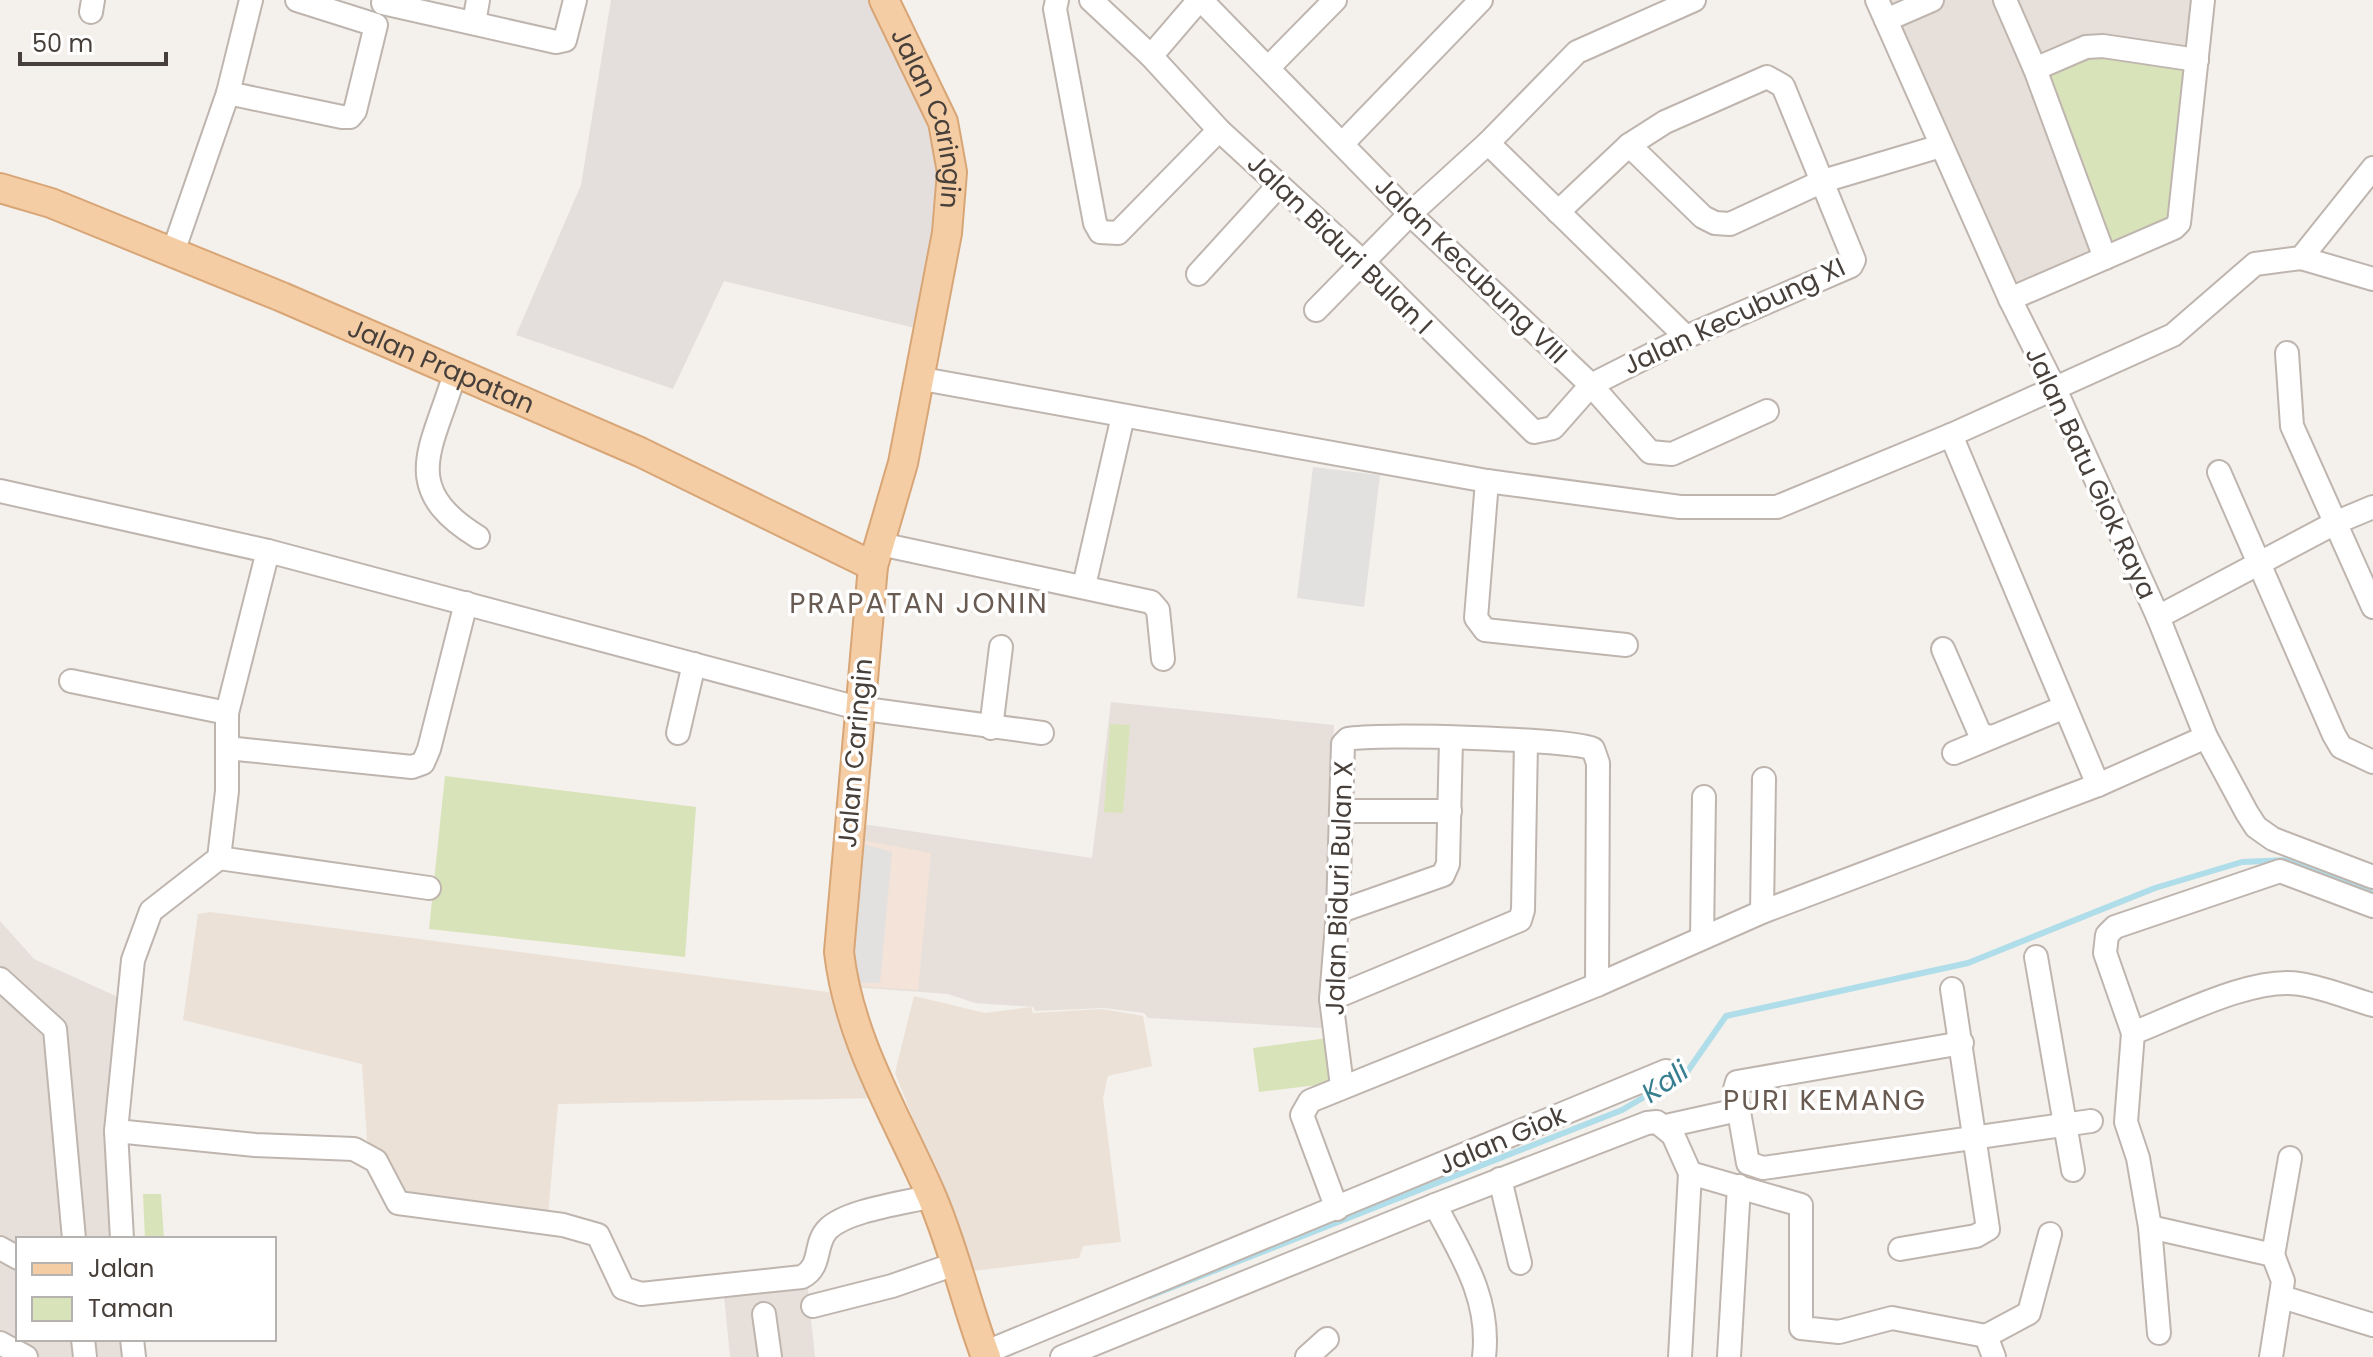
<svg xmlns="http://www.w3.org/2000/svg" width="2373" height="1357" font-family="Poppins,sans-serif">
	<rect width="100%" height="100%" fill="#f4f0eb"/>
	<g fill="#e7e0da">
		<path d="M 1877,0 L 2203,0 L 2197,60 L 2105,258 L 2010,299 Z"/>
		<path d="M 1111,702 L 1334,725 L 1323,1028 L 1148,1018 L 1144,1013 L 1104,1008 L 1035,1011 L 1033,1007 L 975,1003 L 948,994 L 852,987 L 856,823 L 1092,858 Z"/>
		<path d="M 0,921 L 34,959 L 127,1001 L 124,1239 L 18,1239 L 18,1339 L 131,1339 L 131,1357 L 0,1357 Z"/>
		<path d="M 807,1282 L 815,1357 L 730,1357 L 724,1296 Z"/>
	</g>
	<path fill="#f3e3d9" d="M 856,839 L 931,853 L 918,990 L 855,986 L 852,915 Z"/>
	<path fill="#e4dfdc" d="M 611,0 L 881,0 L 945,123 L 935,333 L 724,281 L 673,389 L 516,335 L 581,185 Z"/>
	<g fill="#ebe1d7">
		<path d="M 210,912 L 844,994 L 884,1098 L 558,1104 L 548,1215 L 403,1194 L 367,1140 L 362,1064 L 183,1020 L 198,914 Z"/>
		<path d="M 914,996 L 985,1013 L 1031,1007 L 1033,1013 L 1102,1009 L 1143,1016 L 1152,1066 L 1108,1076 L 1103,1098 L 1121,1242 L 1083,1246 L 1079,1258 L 973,1271 L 895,1073 Z"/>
	</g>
	<g fill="#d9e3b9">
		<path d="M 2086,47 L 2197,60 L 2181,212 L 2105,258 L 2035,69 Z"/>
		<path d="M 1110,724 L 1130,725 L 1123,813 L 1104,812 Z"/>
		<path d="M 445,776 L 696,807 L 685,957 L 429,929 Z"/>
		<path d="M 1327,1038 L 1333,1083 L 1259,1092 L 1253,1048 Z"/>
		<path d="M 143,1194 L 161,1194 L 164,1239 L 145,1239 Z"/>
	</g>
	<g fill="#e3e1df">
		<path d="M 1313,467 L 1380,475 L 1364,607 L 1297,598 Z"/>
		<path d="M 859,843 L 892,852 L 880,983 L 858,983 L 852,912 Z"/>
	</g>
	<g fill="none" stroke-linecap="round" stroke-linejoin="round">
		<path stroke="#afdde9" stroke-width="6" d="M 1150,1296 L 1622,1110 L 1687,1072 L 1726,1016 L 1968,963 L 2155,888 L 2242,862 L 2290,860 L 2373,892"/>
		<g stroke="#bfb5af" stroke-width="26">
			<g id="minor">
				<path d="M 1057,0 L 1055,9 L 1095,223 L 1100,232 L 1118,233 L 1219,130"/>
				<path d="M 1091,0 L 1151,56 L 1219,130 L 1362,261 L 1534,432 L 1553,428 L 1591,385 L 1686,337 L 1851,266 L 1854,260 L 1783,86 L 1767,77 L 1665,122 L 1629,145 L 1558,212"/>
				<path d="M 1201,0 L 1410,214 L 1591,385 L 1650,452 L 1672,454 L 1767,411"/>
				<path d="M 1877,0 L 2010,299 L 2055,389 L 2158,617 L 2206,737 L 2247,813 L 2256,827 L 2273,839 L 2373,877"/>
				<path d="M 2005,0 L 2035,69 L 2105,258"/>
				<path d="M 383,3 L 556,42 L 565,40 L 575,0"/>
				<path d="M 91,12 L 93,0"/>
				<path d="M 1886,20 L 1932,0"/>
				<path d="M 474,23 L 478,0"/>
				<path d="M 1151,56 L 1199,0"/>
				<path d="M 1269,67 L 1335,0"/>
				<path d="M 2035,69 L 2086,47 L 2103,46 L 2197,60"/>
				<path d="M 228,93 L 342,117 L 350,117 L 355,111 L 376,25 L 297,0"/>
				<path d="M 1488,143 L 1686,337"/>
				<path d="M 1342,144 L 1481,0"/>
				<path d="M 1629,145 L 1703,217 L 1715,223 L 1730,224 L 1823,181 L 1941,146"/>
				<path d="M 173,252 L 228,93 L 251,0"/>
				<path d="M 2301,258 L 2373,279"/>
				<path d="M 1198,274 L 1279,185"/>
				<path d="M 2010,299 L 2174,228 L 2179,223 L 2203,0"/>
				<path d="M 1316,310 L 1410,214 L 1488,143 L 1577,52 L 1694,0"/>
				<path d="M 2287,353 L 2292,426 L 2373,607"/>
				<path d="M 455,373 C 433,448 397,487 478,537"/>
				<path d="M 917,378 L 1487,481 L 1680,507 L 1777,507 L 1951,435 L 2173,335 L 2255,264 L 2301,258 L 2373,168"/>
				<path d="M 1951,435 L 2098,785"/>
				<path d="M 2219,472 L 2334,735 L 2341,747 L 2373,762"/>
				<path d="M 1487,481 L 1476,618 L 1485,630 L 1626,645"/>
				<path d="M 0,491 L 268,551 L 858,708 L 1042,733"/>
				<path d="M 880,544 L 1151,602 L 1158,610 L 1163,659"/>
				<path d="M 1084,586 L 1123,416"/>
				<path d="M 2158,617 L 2337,522 L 2373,507"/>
				<path d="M 1943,649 L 1980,734 L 1991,737"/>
				<path d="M 71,681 L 227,713"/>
				<path d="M 991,728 L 1001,647"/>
				<path d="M 678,733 L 694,664"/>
				<path d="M 227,748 L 412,767 L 423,763 L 429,749 L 466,603"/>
				<path d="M 1954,753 L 2065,707"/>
				<path d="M 1342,811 L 1450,811"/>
				<path d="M 219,858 L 429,888"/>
				<path d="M 1338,912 L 1443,875 L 1448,864 L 1451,740"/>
				<path d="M 1762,912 L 1764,779"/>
				<path d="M 1702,938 L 1704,797"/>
				<path d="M 2036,957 L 2073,1170"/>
				<path d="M 0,979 L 55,1029 L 74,1239"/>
				<path d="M 1331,999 L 1520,920 L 1523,910 L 1526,741"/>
				<path d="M 2133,1033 C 2177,1016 2253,976 2300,984 C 2325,988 2349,998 2373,1005"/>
				<path d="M 1962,1043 L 1737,1082 L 1735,1089 L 1748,1163 L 1763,1168 L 2091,1121"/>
				<path d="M 1342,1086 L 1331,999 L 1338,912 L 1343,744 L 1348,739 C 1375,733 1573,739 1593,749 L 1598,763 L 1597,985"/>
				<path d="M 1666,1126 L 1738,1110"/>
				<path d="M 116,1131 L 255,1145 L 354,1149 L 376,1161 L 398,1203 L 563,1225 L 598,1235 L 623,1288 L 641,1294 L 802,1277 C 823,1266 813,1244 828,1229 C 847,1210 905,1203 932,1196"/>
				<path d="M 1690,1173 L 1801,1205 L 1801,1328 L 1839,1332 L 1892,1318 L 1986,1336 L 1994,1357"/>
				<path d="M 1500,1179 L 1520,1263"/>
				<path d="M 1435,1205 C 1461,1254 1491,1299 1484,1357"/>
				<path d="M 1337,1209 L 1302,1115 L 1310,1101 L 1597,985 L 1762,912 L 2098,785 L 2206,737"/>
				<path d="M 2150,1227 L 2273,1255 L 2283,1281 L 2271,1357"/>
				<path d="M 122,1239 L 116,1131 L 133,960 L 151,911 L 219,858 L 227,791 L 227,713 L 268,551"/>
				<path d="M 0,1248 L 18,1258"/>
				<path d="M 1900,1249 L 1976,1236 L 1988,1229 L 1952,989"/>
				<path d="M 2273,1255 L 2290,1158"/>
				<path d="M 2282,1297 L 2373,1325"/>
				<path d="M 813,1306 L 892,1286 L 955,1264"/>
				<path d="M 764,1314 L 770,1357"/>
				<path d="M 2159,1333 L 2150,1227 L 2138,1158 L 2126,1122 L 2133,1033 L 2105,953 L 2107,935 L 2115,927 L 2280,871 L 2373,906"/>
				<path d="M 1986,1336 L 2029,1313 L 2050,1234"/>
				<path d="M 83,1339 L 85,1357"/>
				<path d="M 132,1339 L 134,1357"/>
				<path d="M 0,1343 L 26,1357"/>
				<path d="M 984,1353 L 1666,1071"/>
				<path d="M 1062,1357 L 1435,1205 L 1647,1123 L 1657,1122 L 1673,1135 L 1690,1173 L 1680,1357"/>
				<path d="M 1307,1357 L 1327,1339"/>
				<path d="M 1729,1357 L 1739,1186"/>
			</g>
		</g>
		<g stroke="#d8a676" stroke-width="32">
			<g id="major">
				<path id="s1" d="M 884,0 L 943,122 L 952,172 L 947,233 L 903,463 L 873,566 L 839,952 C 849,1040 896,1115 931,1195 C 954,1248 966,1304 986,1357"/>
				<path id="s2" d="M 0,188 L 51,203 L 282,297 L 640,452 L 873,566"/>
			</g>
		</g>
		<use href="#minor" stroke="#fff" stroke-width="22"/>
		<use href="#major" stroke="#f4cda5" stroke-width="28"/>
	</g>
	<g text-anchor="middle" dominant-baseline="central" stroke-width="7" stroke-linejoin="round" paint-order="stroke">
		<g font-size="26" fill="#473f3a" stroke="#fff">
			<text stroke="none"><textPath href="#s1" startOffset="128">Jalan Caringin</textPath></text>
			<text transform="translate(1340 244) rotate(44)">Jalan Biduri Bulan I</text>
			<text transform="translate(1471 270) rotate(44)">Jalan Kecubung VIII</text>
			<text transform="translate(1734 316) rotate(-25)">Jalan Kecubung XI</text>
			<text stroke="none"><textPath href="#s2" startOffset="476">Jalan Prapatan</textPath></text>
			<text transform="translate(2091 473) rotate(65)">Jalan Batu Giok Raya</text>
			<text transform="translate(855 753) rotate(-85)">Jalan Caringin</text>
			<text transform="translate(1339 888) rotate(-88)">Jalan Biduri Bulan X</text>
			<text transform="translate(1502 1140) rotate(-23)">Jalan Giok</text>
		</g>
		<g font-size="28" letter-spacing="2" fill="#695b52" stroke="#fff">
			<text x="919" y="603">PRAPATAN JONIN</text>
			<text x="1825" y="1100">PURI KEMANG</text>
		</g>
		<g font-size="28" font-style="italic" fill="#377e91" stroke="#fff">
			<text transform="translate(1665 1082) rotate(-35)">Kali</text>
		</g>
	</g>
	<rect x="16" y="1237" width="260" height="104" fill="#ffffff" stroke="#b5b2b0" stroke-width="2"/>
	<rect x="32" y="1263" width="40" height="12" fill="#f4cda5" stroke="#b5b2b0" stroke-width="2"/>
	<text x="88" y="1277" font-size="24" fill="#473f3a">Jalan</text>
	<rect x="32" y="1297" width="40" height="24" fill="#d9e3b9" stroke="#b5b2b0" stroke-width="2"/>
	<text x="88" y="1317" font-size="24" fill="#473f3a">Taman</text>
	<path d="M20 52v12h146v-12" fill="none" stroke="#473f3a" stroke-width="4"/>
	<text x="32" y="52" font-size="24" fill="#473f3a" stroke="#ffffff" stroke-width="6" paint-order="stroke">50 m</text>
</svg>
